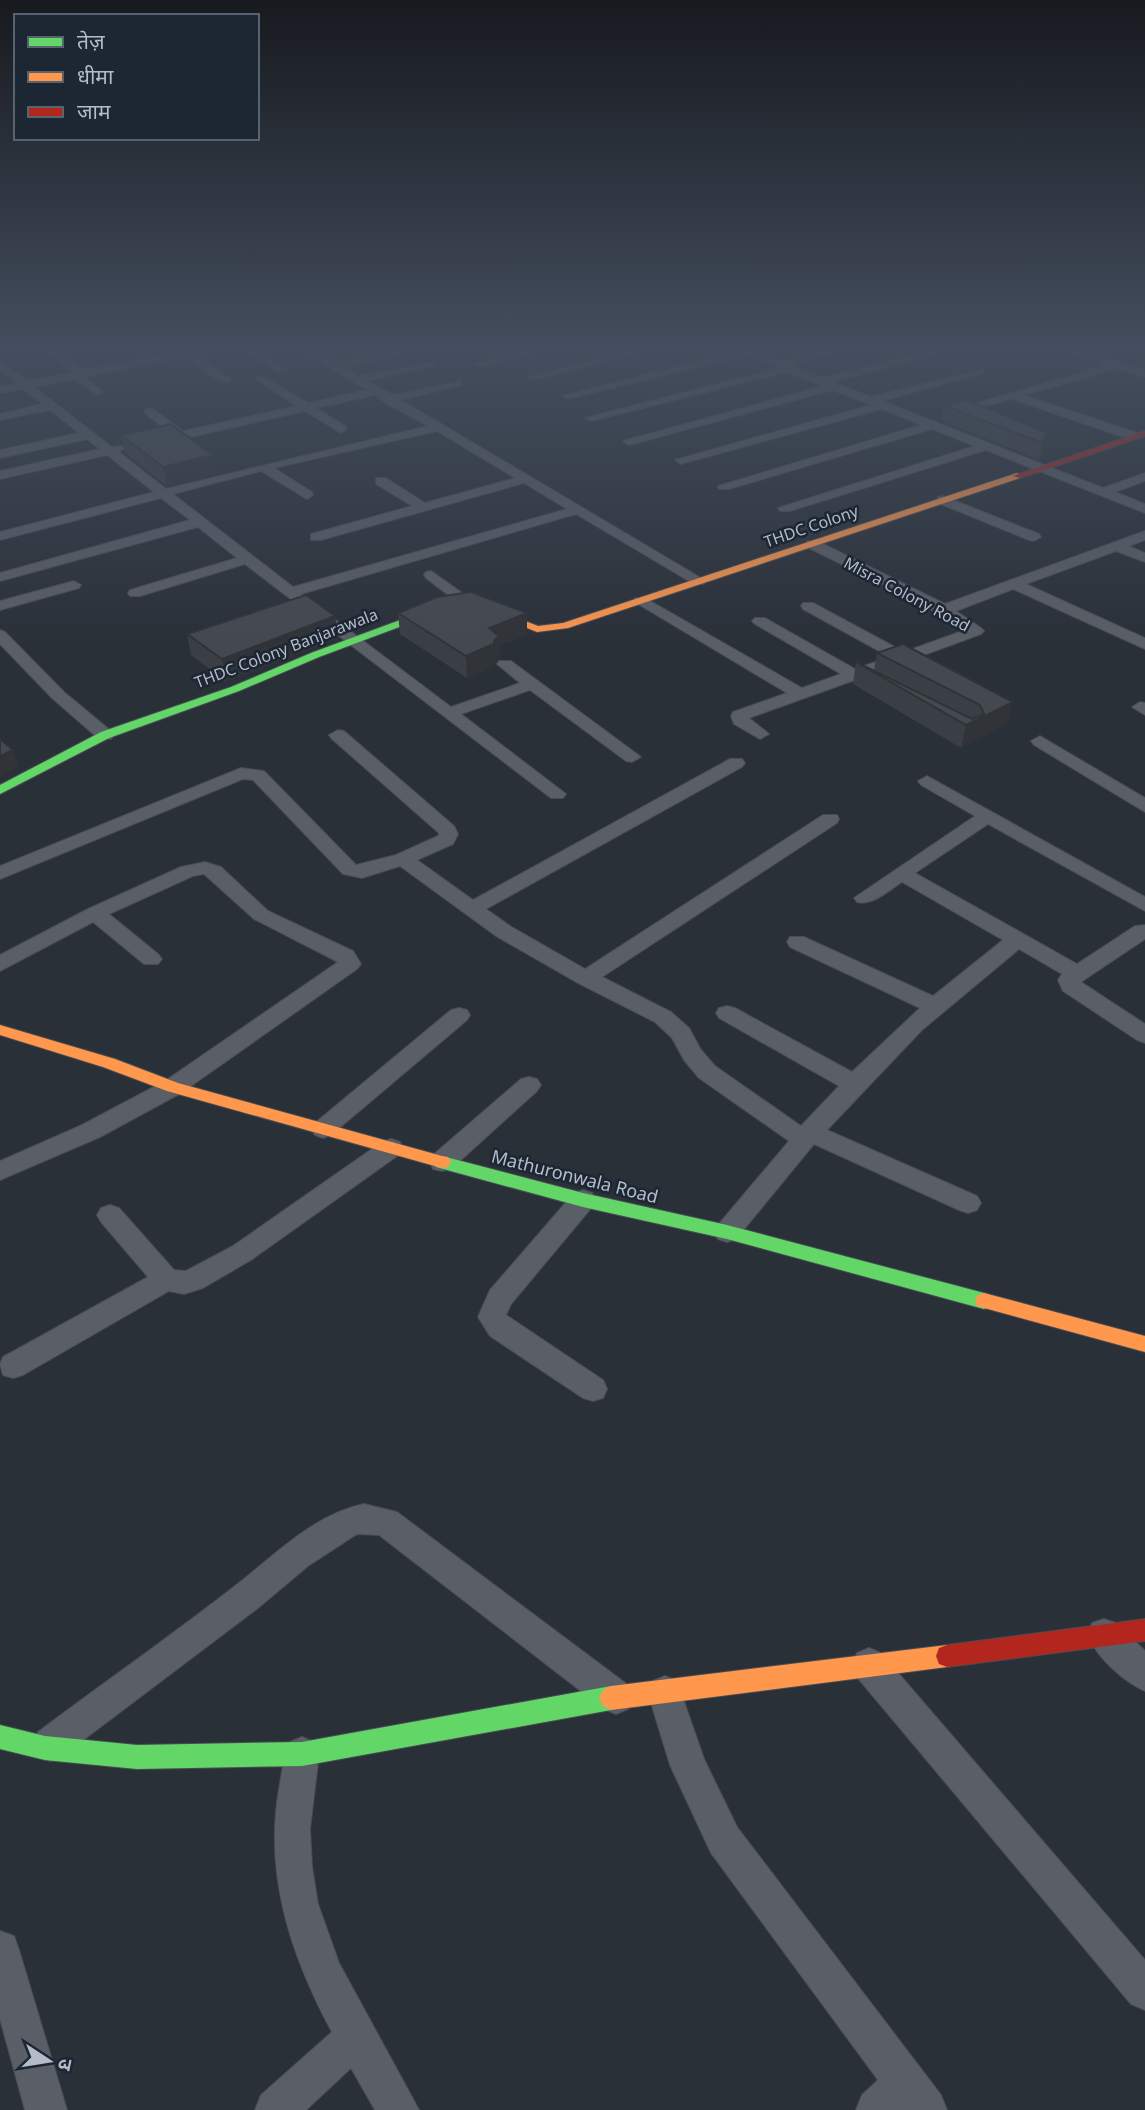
<svg xmlns="http://www.w3.org/2000/svg" width="1145" height="2110" font-family="'Noto Sans','Noto Sans Devanagari',sans-serif">
	<rect width="100%" height="100%" fill="#2a3038"/>
	<g fill="none" stroke-linecap="round" stroke-linejoin="round">
		<g stroke="#484c53" stroke-width="2">
			<g id="street">
				<path d="M 43,348 L 55,348 L 85,370 L 197,348 L 219,348 L 195,355 L 230,378 L 230,382 L 222,382 L 184,357 L 85,377 L 103,392 L 97,395 L 74,379 L 34,387 L 112,447 L 122,446 L 124,449 L 119,452 L 166,489 L 428,426 L 384,402 L 376,395 L 316,408 L 345,426 L 347,429 L 341,433 L 305,411 L 155,445 L 149,441 L 151,438 L 171,434 L 145,413 L 145,409 L 153,409 L 183,431 L 297,406 L 257,380 L 257,376 L 261,375 L 308,403 L 367,390 L 299,348 L 316,350 L 347,348 L 324,355 L 336,362 L 405,349 L 410,352 L 344,367 L 359,376 L 436,361 L 436,365 L 367,381 L 393,395 L 461,381 L 461,385 L 401,400 L 706,581 L 704,584 L 694,584 L 576,514 L 301,594 L 451,707 L 520,683 L 497,664 L 499,661 L 511,661 L 641,757 L 632,762 L 626,761 L 530,690 L 461,714 L 566,794 L 563,798 L 551,798 L 245,564 L 140,596 L 130,596 L 128,593 L 130,590 L 237,558 L 198,527 L 0,581 L 0,573 L 190,520 L 161,498 L 0,540 L 0,532 L 154,492 L 107,455 L 0,479 L 0,471 L 100,449 L 87,439 L 0,458 L 0,450 L 79,433 L 50,410 L 0,420 L 0,414 L 43,404 L 23,389 L 0,393 L 0,387 L 17,383 L 0,370 L 0,362 L 28,381 L 74,372 ZM 437,431 L 515,478 L 425,503 L 386,478 L 376,478 L 376,484 L 412,506 L 311,534 L 311,540 L 321,540 L 524,483 L 567,509 L 293,587 L 173,494 L 261,471 L 307,499 L 313,495 L 312,492 L 274,468 Z"/>
				<path d="M 242,348 L 254,348 L 287,370 L 278,372 Z"/>
				<path d="M 535,348 L 554,348 L 479,367 L 474,364 Z"/>
				<path d="M 639,348 L 658,348 L 532,380 L 527,377 Z"/>
				<path d="M 733,348 C 752,348 767,361 781,360 C 802,360 823,348 847,348 L 790,365 L 823,378 L 939,348 L 957,348 L 833,382 L 871,397 L 983,369 L 983,373 L 882,401 L 1103,488 L 1145,473 L 1145,481 L 1115,492 L 1145,504 L 1145,513 L 986,450 L 790,511 L 780,511 L 778,508 L 975,446 L 932,429 L 729,489 L 719,489 L 718,486 L 921,425 L 882,409 L 681,464 L 675,460 L 871,405 L 833,390 L 629,445 L 623,441 L 823,386 L 788,372 L 591,421 L 585,418 L 778,368 L 747,355 L 568,399 L 562,396 L 737,351 Z"/>
				<path d="M 1060,348 L 1076,348 L 1145,370 L 1145,377 L 1117,369 L 1024,395 L 1137,433 L 1137,439 L 1129,439 L 1012,399 L 949,416 L 943,413 L 1106,365 Z"/>
				<path d="M 943,496 L 1039,534 L 1041,537 L 1034,541 L 1029,540 L 938,503 L 938,497 Z"/>
				<path d="M 1145,531 L 1145,540 L 1129,546 L 1145,553 L 1145,562 L 1116,551 L 1026,584 L 1145,638 L 1145,649 L 1013,589 L 956,611 L 981,628 L 984,631 L 981,634 L 867,676 L 869,679 L 867,682 L 852,681 L 749,718 L 769,734 L 760,739 L 734,724 L 731,716 L 733,712 L 787,693 L 633,601 L 635,598 L 645,598 L 802,688 L 841,674 L 755,624 L 752,621 L 755,618 L 765,618 L 855,669 L 890,657 L 803,609 L 801,606 L 803,603 L 813,603 L 904,652 L 965,630 L 922,604 L 807,547 L 807,541 L 817,541 L 945,604 Z"/>
				<path d="M 431,571 L 475,602 L 477,605 L 475,608 L 465,608 L 426,578 L 424,575 L 426,572 Z"/>
				<path d="M 74,581 L 81,585 L 79,588 L 0,610 L 0,601 Z"/>
				<path d="M 0,630 L 5,632 L 64,692 L 111,731 L 114,735 L 111,739 L 99,739 L 52,698 L 0,644 Z"/>
				<path d="M 1140,702 L 1145,703 L 1145,715 L 1132,707 Z"/>
				<path d="M 338,730 L 344,731 L 454,826 L 458,834 L 453,844 L 417,860 L 473,900 L 730,759 L 742,759 L 745,763 L 742,767 L 486,909 L 510,926 L 585,969 L 823,815 L 837,815 L 839,819 L 837,823 L 602,977 L 671,1012 L 689,1028 L 701,1050 L 715,1066 L 801,1126 L 839,1086 L 719,1018 L 716,1013 L 719,1008 L 727,1006 L 735,1008 L 852,1072 L 920,1008 L 790,947 L 787,942 L 790,937 L 804,937 L 933,996 L 1003,940 L 902,882 C 889,890 873,906 857,902 L 854,898 L 975,816 L 921,785 L 918,781 L 927,776 L 1145,897 L 1145,911 L 988,824 L 915,873 L 1077,964 L 1135,926 L 1145,925 L 1145,939 L 1081,982 L 1145,1024 L 1145,1043 L 1137,1040 L 1063,991 L 1058,980 L 1062,974 L 1019,949 L 922,1030 L 827,1130 L 977,1196 L 981,1203 L 977,1210 L 968,1213 L 959,1210 L 814,1144 L 736,1239 L 727,1242 L 718,1239 L 714,1232 L 718,1225 L 789,1141 L 699,1078 L 684,1060 L 672,1038 L 655,1022 L 578,983 L 496,936 L 400,866 L 362,878 L 343,874 L 253,780 L 243,779 L 0,879 L 0,866 L 241,768 L 264,771 L 356,865 L 396,855 L 438,836 L 439,833 L 332,739 L 329,735 Z"/>
				<path d="M 1040,736 L 1145,798 L 1145,812 L 1034,745 L 1031,741 Z"/>
				<path d="M 205,862 L 221,867 L 268,911 L 353,951 L 361,964 L 357,969 L 181,1093 L 100,1137 L 0,1180 L 0,1161 L 82,1125 L 165,1081 L 338,962 L 254,919 L 204,874 L 193,876 L 109,914 L 158,954 L 162,959 L 158,964 L 144,964 L 93,922 L 0,971 L 0,955 L 88,909 L 181,867 Z"/>
				<path d="M 459,1008 L 467,1010 L 470,1015 L 467,1020 L 331,1135 L 323,1138 L 315,1135 L 311,1129 L 315,1123 L 451,1010 Z"/>
				<path d="M 529,1077 L 537,1079 L 541,1085 L 537,1091 L 451,1169 L 442,1171 L 433,1169 L 430,1162 L 433,1155 L 521,1079 Z"/>
				<path d="M 391,1139 L 400,1142 L 403,1148 L 400,1154 L 251,1260 L 203,1288 L 184,1294 L 169,1291 L 23,1375 L 13,1378 L 3,1375 L 0,1364 L 3,1357 L 148,1277 L 101,1222 L 97,1215 L 101,1208 L 110,1205 L 119,1208 L 174,1270 L 186,1271 L 233,1246 L 382,1142 Z"/>
				<path d="M 583,1190 L 592,1193 L 596,1200 L 592,1207 L 511,1304 L 506,1315 L 603,1380 L 607,1389 L 603,1398 L 593,1401 L 583,1398 L 490,1336 L 478,1317 L 490,1290 L 574,1193 Z"/>
				<path d="M 364,1504 L 397,1512 L 628,1685 L 633,1697 L 628,1709 L 616,1714 L 604,1709 L 379,1535 L 357,1534 L 308,1566 L 258,1608 L 62,1756 L 50,1761 L 38,1756 L 33,1744 L 38,1732 C 103,1683 171,1636 235,1586 C 274,1556 314,1514 364,1504 Z"/>
				<path d="M 1104,1619 L 1116,1623 L 1145,1651 L 1145,1691 C 1124,1682 1096,1657 1088,1635 L 1092,1623 Z"/>
				<path d="M 869,1648 L 881,1653 L 1145,1960 L 1145,2010 L 1131,2004 L 857,1677 L 852,1665 L 857,1653 Z"/>
				<path d="M 665,1676 L 677,1681 L 704,1759 L 737,1827 L 941,2095 L 947,2110 L 856,2110 L 862,2095 L 878,2080 L 711,1853 L 670,1765 L 648,1693 L 653,1681 Z"/>
				<path d="M 302,1737 L 314,1742 L 319,1754 L 310,1829 L 312,1867 L 318,1904 L 339,1963 L 419,2110 L 375,2110 L 351,2068 L 306,2110 L 255,2110 L 261,2095 L 332,2032 C 291,1956 264,1875 279,1789 C 282,1773 283,1757 290,1742 Z"/>
				<path d="M 0,1931 L 14,1936 L 19,1950 L 67,2110 L 25,2110 L 0,2019 Z"/>
			</g>
		</g>
		<g stroke="#484c53" stroke-width="2">
			<g id="fast">
				<path d="M 438,606 L 443,609 L 442,611 L 319,657 L 239,691 L 109,738 L 0,794 L 0,785 L 101,732 L 231,687 L 311,653 Z"/>
				<path d="M 442,1156 L 583,1193 L 727,1225 L 984,1293 L 991,1296 L 993,1301 L 991,1306 L 984,1309 L 727,1239 L 583,1207 L 436,1167 L 433,1162 L 436,1157 Z"/>
				<path d="M 611,1686 L 619,1690 L 623,1698 L 619,1706 L 611,1710 L 302,1766 L 137,1769 L 45,1760 L 0,1749 L 0,1725 L 45,1736 L 137,1745 L 302,1742 Z"/>
			</g>
		</g>
		<g stroke="#484c53" stroke-width="2">
			<g id="slow">
				<path d="M 1017,473 L 1021,476 L 1020,478 L 568,628 L 537,632 L 483,610 L 492,608 L 538,626 L 563,623 Z"/>
				<path d="M 0,1025 L 115,1059 L 178,1083 L 442,1156 L 448,1157 L 451,1162 L 448,1167 L 442,1168 L 167,1091 L 103,1067 L 0,1035 Z"/>
				<path d="M 984,1293 L 1145,1336 L 1145,1352 L 977,1306 L 975,1301 L 977,1296 Z"/>
				<path d="M 947,1645 L 955,1648 L 958,1656 L 955,1664 L 947,1667 L 611,1710 L 603,1706 L 599,1698 L 603,1690 L 611,1686 Z"/>
			</g>
		</g>
		<g stroke="#484c53" stroke-width="2">
			<g id="jam">
				<path d="M 1145,431 L 1145,436 L 1020,478 L 1013,476 Z"/>
				<path d="M 1145,1619 L 1145,1641 L 947,1667 L 939,1664 L 936,1656 L 939,1648 L 947,1645 Z"/>
			</g>
		</g>
		<use href="#street" fill="#5a5e66" fill-rule="evenodd"/>
		<use href="#fast" fill="#63d668" fill-rule="evenodd"/>
		<use href="#slow" fill="#ff974d" fill-rule="evenodd"/>
		<use href="#jam" fill="#b3261e" fill-rule="evenodd"/>
	</g>
	<g fill="#3a3f45">
		<path d="M 945,406 L 1047,433 L 1043,449 L 1039,460 L 942,421 Z"/>
		<path d="M 121,435 L 216,474 L 167,486 L 125,453 Z"/>
		<path d="M 398,613 L 527,613 L 527,634 L 500,646 L 500,658 L 495,662 L 495,666 L 467,678 L 400,634 Z"/>
		<path d="M 335,616 L 338,638 L 226,682 L 191,655 L 187,634 Z"/>
		<path d="M 903,644 L 1007,724 L 961,748 L 853,684 L 856,662 L 874,671 L 877,653 Z"/>
	</g>
	<g fill="#303338">
		<path d="M 1047,433 L 1043,449 L 1039,460 L 1042,443 Z"/>
		<path d="M 213,455 L 216,474 L 167,486 L 163,467 Z"/>
		<path d="M 527,613 L 527,634 L 500,646 L 500,658 L 495,662 L 495,666 L 467,678 L 466,656 L 489,628 Z"/>
		<path d="M 335,616 L 338,638 L 226,682 L 222,659 Z"/>
		<path d="M 1013,702 L 1007,724 L 961,748 L 966,725 Z"/>
		<path d="M 13,750 L 19,767 L 0,777 L 0,756 Z"/>
	</g>
	<g fill="#444950" stroke="#303338" stroke-width="2">
		<path d="M 967,400 L 1047,433 L 1042,443 L 945,406 Z"/>
		<path d="M 171,424 L 213,455 L 163,467 L 121,435 Z"/>
		<path d="M 471,592 L 527,613 L 489,628 L 499,636 L 494,641 L 494,644 L 466,656 L 398,613 L 437,597 Z"/>
		<path d="M 306,595 L 335,616 L 222,659 L 187,634 Z"/>
		<path d="M 903,644 L 1013,702 L 966,725 L 856,662 L 972,719 L 984,714 L 980,705 L 877,653 Z"/>
		<path d="M 0,739 L 13,750 L 0,756 Z"/>
	</g>
	<linearGradient id="sky" x2="0" y2="1"><stop stop-color="#171a1f"/><stop offset="0.54" stop-color="#444e5e"/><stop offset="1" stop-color="#444e5e" stop-opacity="0"/></linearGradient>
	<rect width="1145" height="644" fill="url(#sky)"/>
	<g text-anchor="middle" dominant-baseline="central" stroke-width="5" stroke-linejoin="round" paint-order="stroke">
		<g font-size="16" fill="#b4bcc9" stroke="#1d2633">
			<text transform="translate(811 526) rotate(-19)">THDC Colony</text>
			<text transform="translate(907 594) rotate(28)">Misra Colony Road</text>
			<text transform="translate(286 648) rotate(-21)">THDC Colony Banjarawala</text>
		</g>
		<g font-size="18" fill="#b4bcc9" stroke="#1d2633">
			<text transform="translate(575 1176) rotate(14)">Mathuronwala Road</text>
		</g>
	</g>
	<rect x="14" y="14" width="245" height="126" fill="#1d2633" stroke="#59626f" stroke-width="2"/>
	<rect x="28" y="37" width="35" height="10" fill="#63d668" stroke="#59626f" stroke-width="2"/>
	<text x="77" y="49" font-size="21" fill="#b4bcc9">तेज़</text>
	<rect x="28" y="72" width="35" height="10" fill="#ff974d" stroke="#59626f" stroke-width="2"/>
	<text x="77" y="84" font-size="21" fill="#b4bcc9">धीमा</text>
	<rect x="28" y="107" width="35" height="10" fill="#b3261e" stroke="#59626f" stroke-width="2"/>
	<text x="77" y="119" font-size="21" fill="#b4bcc9">जाम</text>
	<g transform="translate(49 2061) rotate(102)" stroke="#1d2633" stroke-width="5" paint-order="stroke">
	<path d="M0-5L12 26L0 18L-12 26Z" fill="#b4bcc9"/>
	<text y="-10" font-size="19" font-weight="bold" text-anchor="middle" fill="#b4bcc9">उ</text>
	</g>
</svg>
